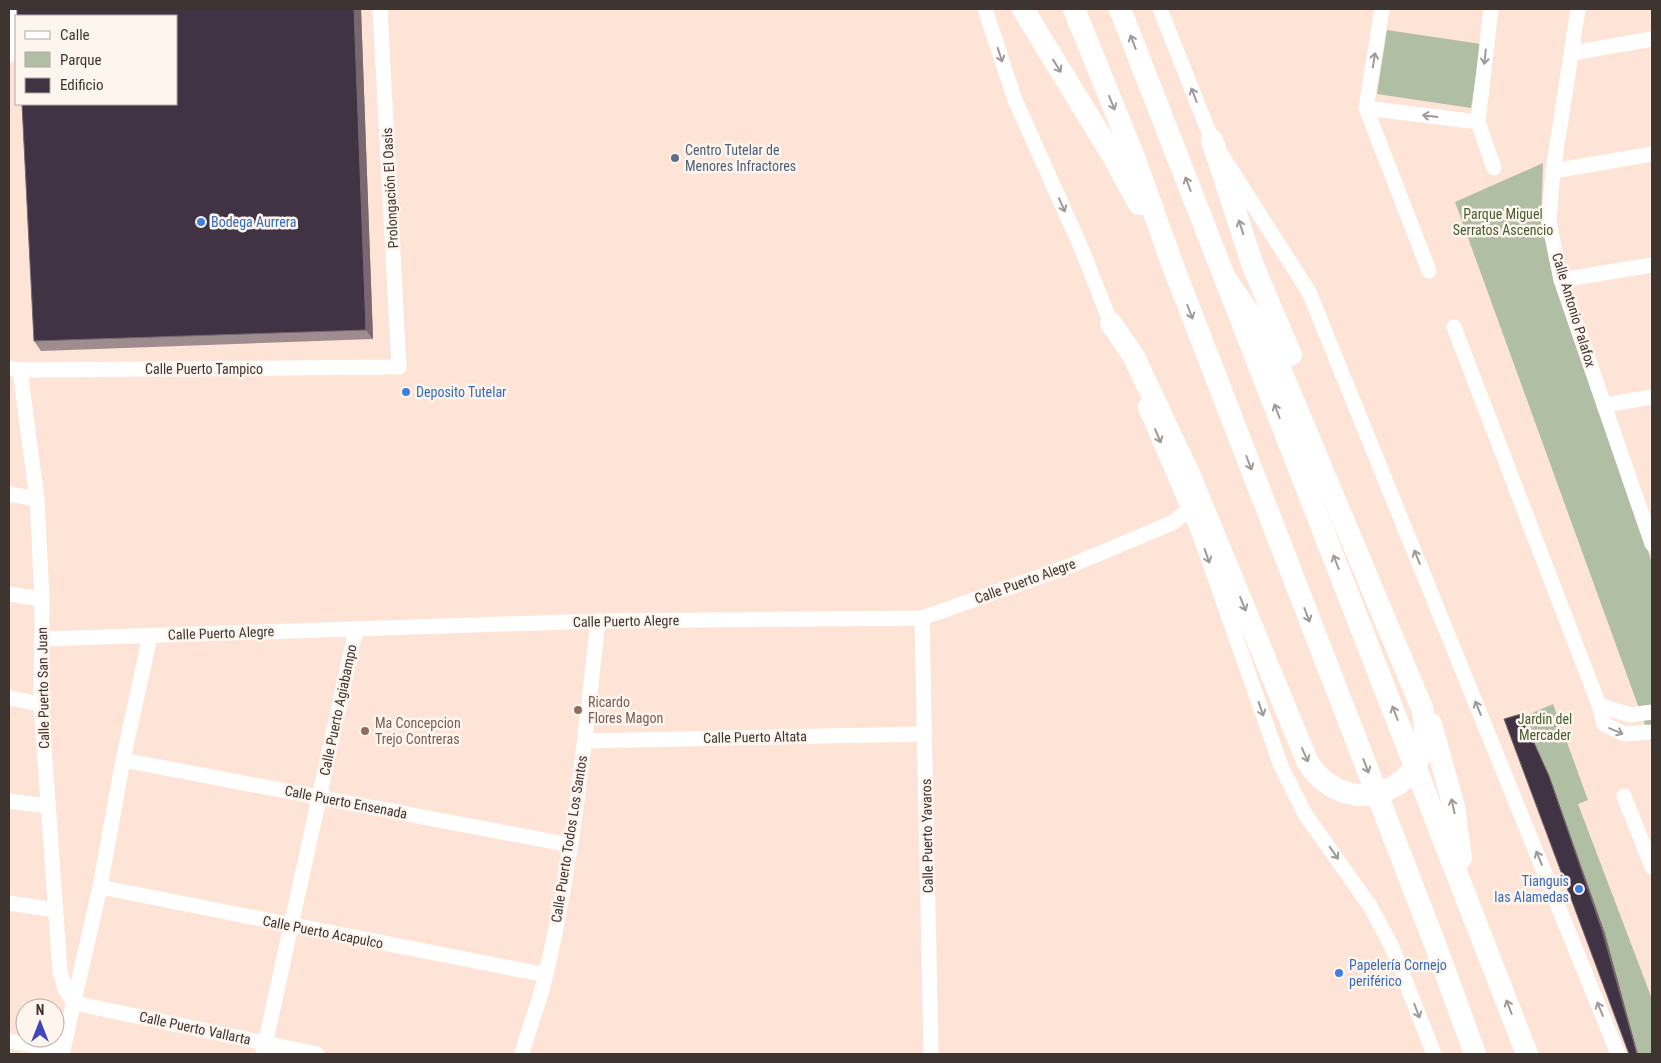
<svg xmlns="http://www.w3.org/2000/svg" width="1661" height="1063" font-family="'Roboto Condensed',sans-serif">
	<rect width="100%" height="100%" fill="#fde4d7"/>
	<g fill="#b0bfa4">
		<path d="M 1387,30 L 1481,44 L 1471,108 L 1377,94 Z"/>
		<path d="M 1543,163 L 1541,224 L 1652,563 L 1652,744 L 1455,202 Z"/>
		<path d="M 1553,704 L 1588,800 L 1578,804 L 1652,999 L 1652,1054 L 1638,1054 L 1605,933 L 1551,780 L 1523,717 Z"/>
	</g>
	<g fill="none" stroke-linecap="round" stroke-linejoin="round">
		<g stroke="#fff" stroke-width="15">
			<path d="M 985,9 L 1015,100 L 1080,245 L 1114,331"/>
			<path d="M 1160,9 L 1212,140 L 1309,292 L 1618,1054"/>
			<path d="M 1382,9 L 1366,108 L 1429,271"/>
			<path d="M 1491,9 L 1478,122 L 1494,168"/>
			<path d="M 1578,9 L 1553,171 L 1549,222 L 1561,280 L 1652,544"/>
			<path d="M 1572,53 L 1652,39"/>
			<path d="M 9,55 L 11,46 L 9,9"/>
			<path d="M 1366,108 L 1478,122"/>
			<path d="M 1553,171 L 1652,154"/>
			<path d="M 1561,280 L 1652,265"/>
			<path d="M 1454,327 L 1599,705 L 1604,724 L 1624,734 L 1652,732"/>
			<path d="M 9,368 L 20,370 L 399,367 L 380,9"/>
			<path d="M 20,370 L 37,499 L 42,599 L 41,704 L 60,971 L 65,989 L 74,1003 L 317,1054"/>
			<path d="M 1604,405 L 1652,397"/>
			<path d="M 1145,406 L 1200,535 L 1281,766 L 1305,814 L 1370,906 L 1392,947 L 1434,1054"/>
			<path d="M 9,494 L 37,499"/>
			<path d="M 9,594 L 42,599"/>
			<path d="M 922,618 L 931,1054"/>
			<path d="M 42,639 L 598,621 L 922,618 L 1067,567 L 1172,523 L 1189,510"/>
			<path d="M 9,698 L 41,704"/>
			<path d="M 1599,705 L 1630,715 L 1652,712"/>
			<path d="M 585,741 L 925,734"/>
			<path d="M 123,760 L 570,845"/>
			<path d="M 1624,796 L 1652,867"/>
			<path d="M 9,801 L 47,806"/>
			<path d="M 100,887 L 546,975"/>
			<path d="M 9,903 L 56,910"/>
			<path d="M 9,1041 L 63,1051"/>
			<path d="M 62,1054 L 100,887 L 123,760 L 150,636"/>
			<path d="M 263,1054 L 356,629"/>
			<path d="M 522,1054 C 529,1027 540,1001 546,974 C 573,858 585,739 598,621"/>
		</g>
		<g stroke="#fff" stroke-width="22">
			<path d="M 1023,9 L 1114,158 L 1139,204"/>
			<path d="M 1074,9 L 1134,157 L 1173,266 L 1435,944 L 1475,1054"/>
			<path d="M 1120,9 L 1527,1054"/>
			<path d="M 1212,140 L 1253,266 L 1291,355"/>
			<path d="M 1111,323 L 1134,357 L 1190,476 L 1308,763 C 1352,828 1442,786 1422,708 L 1268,340 L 1225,278"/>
			<path d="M 1431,724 L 1454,807 L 1461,858"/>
		</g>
	</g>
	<path fill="#9e8c8e" d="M 17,9 L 361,9 L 373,339 L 41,351 L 34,341 Z"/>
	<g fill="#786870">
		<path d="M 354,9 L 361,9 L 373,339 L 366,330 Z"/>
		<path d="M 1521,714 L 1523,717 L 1551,780 L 1605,933 L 1638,1054 L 1637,1054 Z"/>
	</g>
	<g fill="#3f3344" stroke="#786870">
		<path d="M 17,9 L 354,9 L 366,330 L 34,341 L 22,104 L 176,104 L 176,16 L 17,16 Z"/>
		<path d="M 1521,714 L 1549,776 L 1602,930 L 1637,1054 L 1629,1054 L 1504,719 Z"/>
	</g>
	<defs><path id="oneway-shaft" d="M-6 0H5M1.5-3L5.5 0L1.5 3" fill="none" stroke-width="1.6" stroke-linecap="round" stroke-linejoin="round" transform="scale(1.25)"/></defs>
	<g stroke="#9e9a98">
		<use href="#oneway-shaft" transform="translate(1133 42) rotate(-111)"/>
		<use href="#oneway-shaft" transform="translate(1000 55) rotate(72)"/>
		<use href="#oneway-shaft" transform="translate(1485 57) rotate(96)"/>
		<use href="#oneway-shaft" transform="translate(1374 60) rotate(-81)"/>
		<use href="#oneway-shaft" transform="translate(1057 66) rotate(58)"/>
		<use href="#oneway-shaft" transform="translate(1194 95) rotate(-111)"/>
		<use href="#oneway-shaft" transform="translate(1112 103) rotate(68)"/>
		<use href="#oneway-shaft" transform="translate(1430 116) rotate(-173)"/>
		<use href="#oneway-shaft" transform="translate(1188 184) rotate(-111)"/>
		<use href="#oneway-shaft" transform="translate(1062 205) rotate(66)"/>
		<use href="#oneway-shaft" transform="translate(1241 227) rotate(-108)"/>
		<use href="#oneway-shaft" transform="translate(1190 312) rotate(69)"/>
		<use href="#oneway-shaft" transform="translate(1277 411) rotate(-111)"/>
		<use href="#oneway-shaft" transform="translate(1158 436) rotate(67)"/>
		<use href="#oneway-shaft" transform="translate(1249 463) rotate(69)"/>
		<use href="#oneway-shaft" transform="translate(1207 556) rotate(71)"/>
		<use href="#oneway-shaft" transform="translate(1417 557) rotate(-112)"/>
		<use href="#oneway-shaft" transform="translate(1336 562) rotate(-111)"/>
		<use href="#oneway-shaft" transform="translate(1243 604) rotate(68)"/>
		<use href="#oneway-shaft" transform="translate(1307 615) rotate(69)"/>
		<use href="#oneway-shaft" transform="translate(1478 708) rotate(-112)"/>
		<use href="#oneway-shaft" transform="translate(1261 709) rotate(71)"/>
		<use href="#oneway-shaft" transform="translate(1395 713) rotate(-111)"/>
		<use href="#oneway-shaft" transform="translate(1616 731) rotate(23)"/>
		<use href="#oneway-shaft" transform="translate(1305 755) rotate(66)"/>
		<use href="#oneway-shaft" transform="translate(1366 766) rotate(69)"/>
		<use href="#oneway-shaft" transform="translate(1453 806) rotate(-102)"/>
		<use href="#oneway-shaft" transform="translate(1334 853) rotate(55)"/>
		<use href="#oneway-shaft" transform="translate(1539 858) rotate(-112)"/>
		<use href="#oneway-shaft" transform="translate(1509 1007) rotate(-111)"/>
		<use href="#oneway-shaft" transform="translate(1600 1009) rotate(-112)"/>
		<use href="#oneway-shaft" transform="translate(1417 1011) rotate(69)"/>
	</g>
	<circle fill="#5c6f8a" stroke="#fff5ef" stroke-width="2" cx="675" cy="158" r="5"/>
	<g fill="#3f7fe0" stroke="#fff5ef" stroke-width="2">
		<circle cx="201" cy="222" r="5"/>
		<circle cx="406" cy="392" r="5"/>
		<circle cx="1579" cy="889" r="5"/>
		<circle cx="1339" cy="973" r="5"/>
	</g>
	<g fill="#8d6e63" stroke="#fff5ef" stroke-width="2">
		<circle cx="578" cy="710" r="5"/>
		<circle cx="365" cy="731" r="5"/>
	</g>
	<g text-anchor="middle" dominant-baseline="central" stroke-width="5" stroke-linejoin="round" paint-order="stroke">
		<g font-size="14" fill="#4e5e75" stroke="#fff5ef" text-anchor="start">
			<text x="685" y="150">Centro Tutelar de<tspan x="685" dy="16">Menores Infractores</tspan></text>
		</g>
		<g font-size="14" fill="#3e3430" stroke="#fff5ef">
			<text transform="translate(390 188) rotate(-93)">Prolongación El Oasis</text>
			<text transform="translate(1574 310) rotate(73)">Calle Antonio Palafox</text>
			<text x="204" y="369">Calle Puerto Tampico</text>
			<text transform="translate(1025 581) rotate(-20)">Calle Puerto Alegre</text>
			<text transform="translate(626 621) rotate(-1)">Calle Puerto Alegre</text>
			<text transform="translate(221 633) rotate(-2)">Calle Puerto Alegre</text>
			<text transform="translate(43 688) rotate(-91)">Calle Puerto San Juan</text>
			<text transform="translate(338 710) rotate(-78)">Calle Puerto Agiabampo</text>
			<text transform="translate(755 737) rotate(-1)">Calle Puerto Altata</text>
			<text transform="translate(346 802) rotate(11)">Calle Puerto Ensenada</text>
			<text transform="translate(927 836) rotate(-91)">Calle Puerto Yavaros</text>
			<text transform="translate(569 839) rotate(-81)">Calle Puerto Todos Los Santos</text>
			<text transform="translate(323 932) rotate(11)">Calle Puerto Acapulco</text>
			<text transform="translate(195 1028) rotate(12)">Calle Puerto Vallarta</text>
		</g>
		<g font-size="14" fill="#465e30" stroke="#fff5ef">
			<text x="1503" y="214">Parque Miguel<tspan x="1503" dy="16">Serratos Ascencio</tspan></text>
			<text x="1545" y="719">Jardin del<tspan x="1545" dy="16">Mercader</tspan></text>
		</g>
		<g font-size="14" fill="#366cbe" stroke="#fff5ef" text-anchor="start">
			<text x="211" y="222">Bodega Aurrera</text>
			<text x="416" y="392">Deposito Tutelar</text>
			<text x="1569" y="881" text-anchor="end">Tianguis<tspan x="1569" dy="16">las Alamedas</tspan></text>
			<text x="1349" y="965">Papelería Cornejo<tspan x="1349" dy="16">periférico</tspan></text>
		</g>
		<g font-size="14" fill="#785e54" stroke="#fff5ef" text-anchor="start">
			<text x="588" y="702">Ricardo<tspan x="588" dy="16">Flores Magon</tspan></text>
			<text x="375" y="723">Ma Concepcion<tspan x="375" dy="16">Trejo Contreras</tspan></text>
		</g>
	</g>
	<rect width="1661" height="1063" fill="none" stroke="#3e3430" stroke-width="20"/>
	<rect x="15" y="15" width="162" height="90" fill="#fff5ef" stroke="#b2a8a3"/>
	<rect x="25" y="31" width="25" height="8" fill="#ffffff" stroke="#b2a8a3"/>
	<text x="60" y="40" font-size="15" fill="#3e3430">Calle</text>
	<rect x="25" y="52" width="25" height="15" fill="#b0bfa4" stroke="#b2a8a3"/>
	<text x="60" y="65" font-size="15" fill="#3e3430">Parque</text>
	<rect x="25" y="78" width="25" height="15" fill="#3f3344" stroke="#b2a8a3"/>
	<text x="60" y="90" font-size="15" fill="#3e3430">Edificio</text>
	<g transform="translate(40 1023)"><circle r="24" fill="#fff5ef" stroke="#b2a8a3"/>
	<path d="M0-4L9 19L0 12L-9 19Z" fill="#4045b9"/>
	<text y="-8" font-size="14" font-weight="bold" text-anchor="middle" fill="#3e3430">N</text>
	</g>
</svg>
